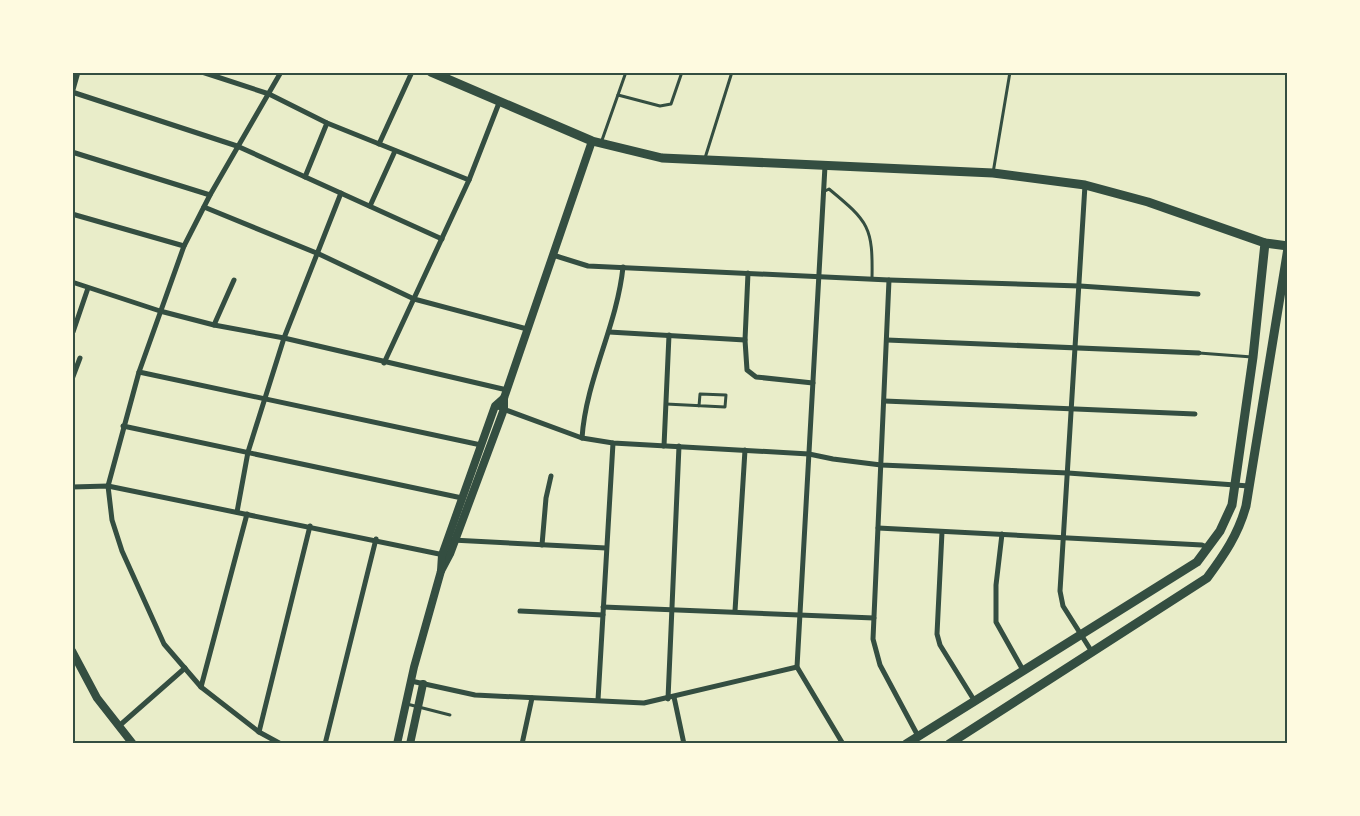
<svg xmlns="http://www.w3.org/2000/svg" width="1360" height="816" font-family="'Open Sans',sans-serif">
	<rect width="100%" height="100%" fill="#e9edc9"/>
	<g fill="none" stroke-linecap="round" stroke-linejoin="round">
		<g stroke="#344e41" stroke-width="3">
			<path d="M 618,95 L 660,106 L 671,104 L 682,72"/>
			<path d="M 601,143 L 626,72"/>
			<path d="M 705,158 L 732,72"/>
			<path d="M 993,173 L 1010,72"/>
			<path d="M 823,192 L 829,189 C 869,222 873,227 872,279"/>
			<path d="M 1199,353 L 1252,357"/>
			<path d="M 666,404 L 725,407 L 726,395 L 700,394 L 699,406"/>
			<path d="M 407,704 L 450,715"/>
		</g>
		<g stroke="#344e41" stroke-width="5">
			<path d="M 202,72 L 269,94 L 327,123 L 469,180"/>
			<path d="M 281,72 L 210,195 L 184,246 L 139,372 L 108,486 L 112,520 L 122,551 L 164,644 L 201,687 L 259,732 L 281,744"/>
			<path d="M 72,92 L 237,146 L 442,239"/>
			<path d="M 72,93 L 78,72"/>
			<path d="M 379,144 L 412,72"/>
			<path d="M 72,152 L 210,195"/>
			<path d="M 825,166 L 797,667 L 843,744"/>
			<path d="M 305,177 L 327,123"/>
			<path d="M 1085,185 L 1060,591 L 1063,606 L 1092,652"/>
			<path d="M 370,206 L 395,151"/>
			<path d="M 204,207 L 319,254 L 414,299 L 527,329"/>
			<path d="M 72,214 L 184,246"/>
			<path d="M 553,255 L 588,266 L 889,280 L 1080,286 L 1198,294"/>
			<path d="M 748,273 L 745,340 L 747,370 L 756,377 L 813,383"/>
			<path d="M 889,280 L 873,639 L 880,665 L 918,736"/>
			<path d="M 72,282 L 160,311 L 214,325 L 284,338 L 507,390"/>
			<path d="M 214,325 L 234,280"/>
			<path d="M 73,332 L 88,288"/>
			<path d="M 609,332 L 745,340"/>
			<path d="M 887,340 L 1199,353"/>
			<path d="M 384,363 L 469,180 L 499,103"/>
			<path d="M 139,372 L 481,445"/>
			<path d="M 72,379 L 80,358"/>
			<path d="M 884,401 L 1195,414"/>
			<path d="M 495,406 L 582,438 L 613,443 L 809,454 L 833,459 L 881,465 L 1068,473 L 1249,486"/>
			<path d="M 123,426 L 462,498"/>
			<path d="M 582,438 C 586,379 617,326 623,267"/>
			<path d="M 664,446 L 669,335"/>
			<path d="M 72,487 L 108,486 L 444,555"/>
			<path d="M 237,512 L 248,452 L 284,338 L 341,193"/>
			<path d="M 878,528 L 1202,545 L 1209,548"/>
			<path d="M 942,532 L 937,634 L 940,645 L 974,700"/>
			<path d="M 1002,534 L 996,585 L 996,622 L 1023,670"/>
			<path d="M 452,540 L 606,548"/>
			<path d="M 542,545 L 546,498 L 551,476"/>
			<path d="M 603,607 L 874,618"/>
			<path d="M 520,611 L 603,615"/>
			<path d="M 735,611 L 745,450"/>
			<path d="M 411,681 L 475,695 L 644,703 L 797,667"/>
			<path d="M 201,687 L 247,514"/>
			<path d="M 674,697 L 684,744"/>
			<path d="M 668,699 L 679,446"/>
			<path d="M 598,700 L 613,443"/>
			<path d="M 119,726 L 185,668"/>
			<path d="M 259,732 L 310,526"/>
			<path d="M 325,744 L 376,539"/>
			<path d="M 522,744 L 532,698"/>
		</g>
		<g stroke="#344e41" stroke-width="8">
			<path d="M 441,571 L 450,554 L 504,409 L 504,398 L 592,141"/>
			<path d="M 72,651 L 97,698 L 133,744"/>
			<path d="M 397,744 L 414,667 L 441,571 L 442,555 L 495,406 L 504,398"/>
			<path d="M 410,744 L 423,684"/>
		</g>
		<g stroke="#344e41" stroke-width="9">
			<path d="M 431,72 L 592,141 L 662,158 L 993,173 L 1085,185 L 1148,202 L 1265,243 L 1288,246"/>
			<path d="M 906,744 L 1197,562 L 1220,531 L 1232,505 L 1253,357 L 1265,243"/>
			<path d="M 949,744 L 1207,578 C 1224,555 1238,535 1246,506 L 1288,248"/>
		</g>
	</g>
	<rect width="1360" height="816" fill="none" stroke="#fefae0" stroke-width="148"/>
	<rect x="74" y="74" width="1212" height="668" fill="none" stroke="#344e41" stroke-width="2"/>
</svg>
